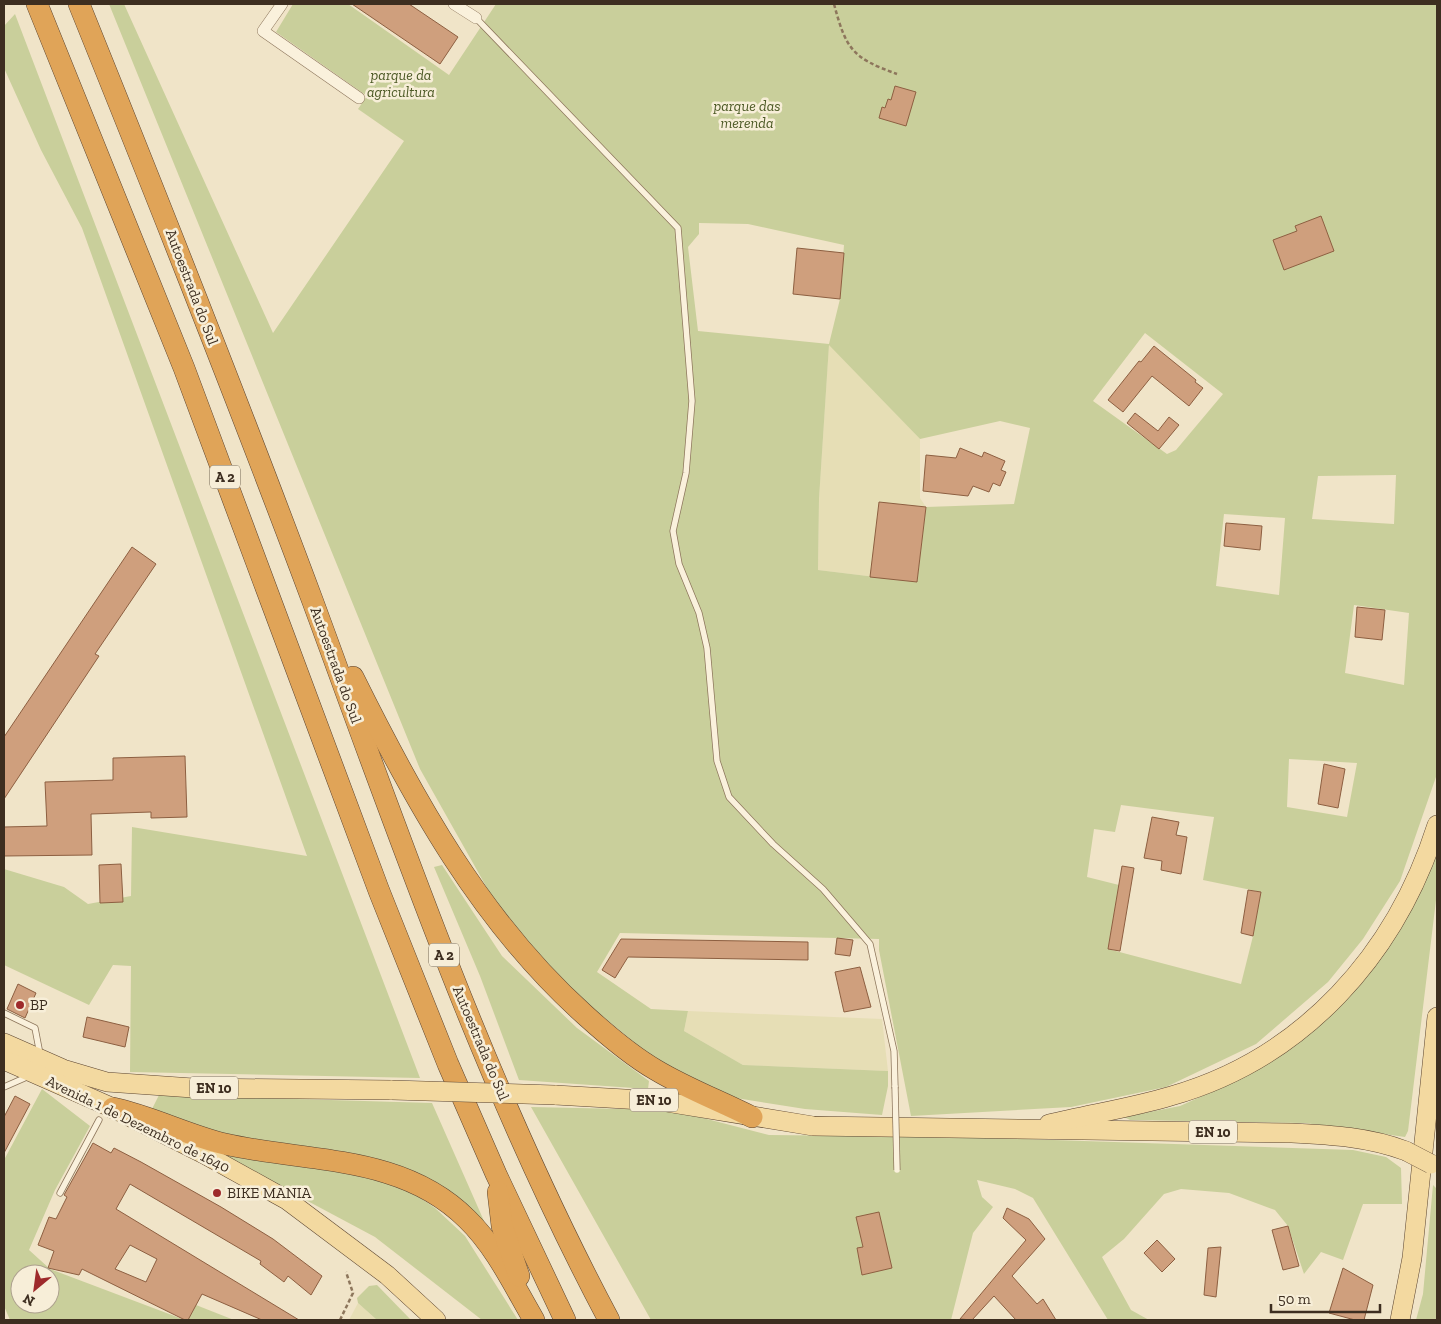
<svg xmlns="http://www.w3.org/2000/svg" width="1441" height="1324" font-family="'Zilla Slab',serif">
	<rect width="100%" height="100%" fill="#f0e4c8"/>
	<g fill="#e6deb5">
		<path d="M 829,344 L 920,439 L 920,498 L 926,507 L 917,582 L 818,570 L 819,499 Z"/>
		<path d="M 688,1011 L 882,1019 L 888,1071 L 743,1065 L 684,1031 Z"/>
		<path d="M 358,1303 L 377,1320 L 349,1320 Z"/>
	</g>
	<g fill="#c9cf9b" fill-rule="evenodd">
		<path d="M 109,4 L 124,4 L 273,333 L 404,141 L 358,109 L 367,96 L 276,32 L 293,4 L 348,4 L 449,75 L 496,4 L 1437,4 L 1437,774 L 1400,881 L 1363,939 L 1328,982 L 1256,1044 L 1166,1087 L 1071,1107 L 911,1116 L 879,950 L 879,939 L 620,933 L 597,972 L 651,1009 L 688,1011 L 684,1031 L 743,1065 L 888,1071 L 888,1086 L 882,1115 L 805,1109 L 736,1098 L 703,1085 L 652,1057 L 561,982 L 491,895 L 420,769 ZM 699,223 L 748,224 L 844,245 L 840,299 L 829,344 L 698,331 L 688,247 L 699,234 ZM 1145,333 L 1223,394 L 1176,450 L 1167,454 L 1093,401 ZM 829,345 L 920,439 L 1000,421 L 1030,428 L 1014,504 L 926,507 L 917,582 L 818,570 L 819,499 ZM 1396,475 L 1394,524 L 1312,519 L 1318,476 ZM 1224,514 L 1285,518 L 1279,595 L 1216,586 ZM 1354,605 L 1409,613 L 1404,685 L 1345,673 ZM 1289,759 L 1357,763 L 1347,817 L 1287,807 ZM 1121,805 L 1214,817 L 1203,880 L 1261,892 L 1253,936 L 1241,984 L 1108,949 L 1119,885 L 1087,877 L 1094,829 L 1115,832 Z"/>
		<path d="M 15,14 L 420,1078 L 130,1072 L 131,966 L 113,965 L 89,1005 L 4,965 L 4,869 L 64,887 L 88,904 L 131,896 L 132,827 L 307,856 L 82,228 L 41,150 L 4,68 L 4,26 Z"/>
		<path d="M 1437,842 L 1437,892 L 1408,1131 L 1405,1137 L 1305,1123 L 1130,1120 L 1124,1117 L 1180,1106 L 1220,1088 L 1316,1026 Z"/>
		<path d="M 442,865 L 502,956 L 577,1028 L 649,1081 L 648,1089 L 519,1080 L 480,976 L 434,867 Z"/>
		<path d="M 42,1089 L 90,1126 L 55,1190 L 29,1250 L 50,1269 L 185,1320 L 10,1320 L 4,1306 L 4,1160 ZM 20,1274 L 50,1274 L 50,1304 L 20,1304 Z"/>
		<path d="M 159,1095 L 432,1103 L 484,1221 L 480,1221 L 444,1188 L 219,1137 L 151,1111 Z"/>
		<path d="M 531,1107 L 672,1110 L 769,1135 L 962,1137 L 1353,1150 L 1386,1157 L 1401,1168 L 1402,1204 L 1363,1204 L 1343,1260 L 1321,1252 L 1304,1274 L 1288,1226 L 1275,1210 L 1229,1193 L 1181,1189 L 1164,1194 L 1124,1239 L 1102,1257 L 1131,1310 L 1149,1320 L 1108,1320 L 1033,1198 L 1015,1189 L 977,1180 L 982,1197 L 993,1207 L 973,1233 L 951,1320 L 651,1320 Z"/>
		<path d="M 212,1153 L 347,1172 L 406,1188 L 435,1208 L 465,1236 L 518,1320 L 482,1320 L 375,1237 L 257,1174 Z"/>
		<path d="M 1433,1185 L 1437,1189 L 1437,1320 L 1416,1320 L 1423,1294 Z"/>
		<path d="M 377,1285 L 411,1320 L 377,1320 L 358,1303 L 357,1298 L 369,1286 Z"/>
		<path d="M 196,1305 L 234,1320 L 188,1320 Z"/>
	</g>
	<g fill="#cf9f7d" stroke="#8d5f41" fill-rule="evenodd">
		<path d="M 352,4 L 409,4 L 458,37 L 440,64 Z"/>
		<path d="M 895,86 L 916,92 L 906,126 L 879,118 L 882,107 L 885,108 L 888,99 L 891,100 Z"/>
		<path d="M 1321,216 L 1334,251 L 1284,270 L 1273,240 L 1297,231 L 1295,226 Z"/>
		<path d="M 797,248 L 844,253 L 840,299 L 793,294 Z"/>
		<path d="M 1154,346 L 1196,380 L 1195,382 L 1203,388 L 1189,406 L 1152,376 L 1123,412 L 1108,400 L 1139,361 L 1141,362 Z"/>
		<path d="M 1135,413 L 1158,431 L 1169,417 L 1179,425 L 1159,449 L 1127,423 Z"/>
		<path d="M 960,448 L 982,457 L 984,452 L 1005,461 L 1001,470 L 1006,472 L 1000,486 L 993,483 L 989,492 L 973,486 L 968,496 L 923,491 L 926,455 L 956,458 Z"/>
		<path d="M 879,502 L 926,507 L 917,582 L 870,577 Z"/>
		<path d="M 1226,523 L 1262,526 L 1260,550 L 1224,546 Z"/>
		<path d="M 132,547 L 156,564 L 95,654 L 99,656 L 4,799 L 4,737 Z"/>
		<path d="M 1357,607 L 1385,610 L 1382,640 L 1355,637 Z"/>
		<path d="M 185,756 L 187,817 L 151,818 L 151,812 L 91,814 L 92,855 L 4,856 L 4,827 L 47,826 L 45,782 L 113,780 L 113,758 Z"/>
		<path d="M 1324,764 L 1345,769 L 1338,808 L 1318,804 Z"/>
		<path d="M 1152,817 L 1179,822 L 1176,835 L 1187,837 L 1181,874 L 1161,870 L 1162,861 L 1144,858 Z"/>
		<path d="M 121,864 L 123,902 L 100,903 L 99,865 Z"/>
		<path d="M 1122,866 L 1134,868 L 1120,951 L 1108,949 Z"/>
		<path d="M 1248,890 L 1261,892 L 1253,936 L 1241,933 Z"/>
		<path d="M 837,938 L 853,940 L 850,956 L 835,954 Z"/>
		<path d="M 621,939 L 808,942 L 808,960 L 628,957 L 615,978 L 602,970 Z"/>
		<path d="M 860,967 L 871,1007 L 844,1012 L 835,972 Z"/>
		<path d="M 18,984 L 36,993 L 25,1018 L 7,1009 Z"/>
		<path d="M 87,1017 L 129,1027 L 125,1047 L 83,1037 Z"/>
		<path d="M 15,1096 L 30,1104 L 4,1153 L 4,1117 Z"/>
		<path d="M 93,1143 L 111,1153 L 114,1148 L 141,1162 L 221,1207 L 273,1239 L 322,1276 L 311,1295 L 288,1276 L 284,1282 L 260,1264 L 261,1261 L 130,1184 L 116,1209 L 299,1320 L 262,1320 L 202,1294 L 188,1320 L 185,1320 L 82,1269 L 79,1275 L 48,1268 L 54,1251 L 38,1245 L 49,1217 L 56,1219 L 67,1197 L 64,1195 ZM 130,1245 L 157,1259 L 146,1282 L 115,1269 Z"/>
		<path d="M 1007,1208 L 1029,1219 L 1045,1239 L 1012,1276 L 1037,1304 L 1043,1299 L 1056,1320 L 1016,1320 L 994,1296 L 972,1320 L 960,1319 L 1026,1240 L 1003,1218 Z"/>
		<path d="M 879,1212 L 892,1268 L 862,1275 L 857,1248 L 863,1247 L 856,1217 Z"/>
		<path d="M 1288,1226 L 1299,1266 L 1283,1270 L 1272,1230 Z"/>
		<path d="M 1157,1240 L 1175,1259 L 1162,1272 L 1144,1253 Z"/>
		<path d="M 1221,1247 L 1216,1297 L 1204,1295 L 1208,1248 Z"/>
		<path d="M 1343,1268 L 1373,1285 L 1364,1320 L 1355,1320 L 1329,1313 Z"/>
	</g>
	<g fill="none" stroke-linecap="round" stroke-linejoin="round">
		<g stroke="#8d765c" stroke-width="7">
			<g id="service">
				<path d="M 476,18 L 678,228 L 692,401 L 686,473 L 673,531 L 679,564 L 699,613 L 707,648 L 717,761 L 729,797 L 773,844 L 823,889 L 870,944 L 894,1051 L 895,1087"/>
				<path d="M 4,1013 L 35,1028 L 40,1054"/>
				<path d="M 4,1087 L 29,1076"/>
				<path d="M 60,1193 L 99,1120"/>
			</g>
		</g>
		<g stroke="#8d765c" stroke-width="12">
			<g id="minor">
				<path d="M 282,4 L 263,31 L 359,98"/>
				<path d="M 454,4 L 476,18"/>
			</g>
		</g>
		<g stroke="#5b4430" stroke-width="20">
			<g id="primary">
				<path d="M 4,1043 L 63,1069 L 107,1082 L 193,1088 L 392,1090"/>
				<path d="M 4,1060 L 113,1108 L 204,1154 L 287,1200 L 387,1275 L 436,1320"/>
				<path d="M 555,1095 L 660,1101 L 813,1126 L 1292,1133 C 1332,1135 1369,1137 1406,1151"/>
				<path d="M 1049,1124 C 1090,1114 1131,1108 1171,1096 C 1304,1058 1396,954 1437,825"/>
				<path d="M 1400,1320 L 1412,1258 L 1437,1017"/>
			</g>
		</g>
		<g stroke="#5b4430" stroke-width="22">
			<g id="motorway">
				<path d="M 37,4 L 184,368 L 379,891 L 448,1064 L 496,1174 L 565,1320"/>
				<path d="M 79,4 C 159,202 238,401 313,602 C 402,844 487,1091 609,1320"/>
				<path d="M 353,677 C 414,800 481,922 585,1015 C 607,1035 630,1055 656,1070 C 686,1088 720,1101 752,1117"/>
				<path d="M 113,1108 C 151,1116 187,1135 225,1144 C 308,1163 402,1154 467,1219 C 496,1247 514,1286 534,1320"/>
				<path d="M 498,1192 L 502,1226 L 519,1276"/>
			</g>
		</g>
		<g stroke="#8d765c" stroke-width="2.5" stroke-dasharray="4 2.5" stroke-linecap="butt">
			<path d="M 834,4 C 846,49 852,58 897,74"/>
			<path d="M 340,1320 L 353,1293 L 346,1272"/>
		</g>
		<use href="#service" stroke="#faf1dc" stroke-width="5.5"/>
		<use href="#minor" stroke="#faf1dc" stroke-width="11"/>
		<use href="#primary" stroke="#f3d9a0" stroke-width="19"/>
		<use href="#motorway" stroke="#e0a458" stroke-width="21"/>
		<g stroke="#8d765c" stroke-width="7" stroke-linecap="butt">
			<path id="service-bridge" d="M 895,1087 L 897,1170"/>
		</g>
		<g stroke="#5b4430" stroke-width="20" stroke-linecap="butt">
			<g id="primary-bridge">
				<path d="M 392,1090 L 555,1095"/>
				<path d="M 1406,1151 L 1431,1164"/>
			</g>
		</g>
		<use href="#service-bridge" stroke="#faf1dc" stroke-width="5.5"/>
		<use href="#primary-bridge" stroke="#f3d9a0" stroke-width="19"/>
	</g>
	<g fill="#9e2a2b" stroke="#f7eed8" stroke-width="2">
		<circle cx="20" cy="1005" r="5"/>
		<circle cx="217" cy="1193" r="5"/>
	</g>
	<g text-anchor="middle" dominant-baseline="central" stroke-width="5" stroke-linejoin="round" paint-order="stroke">
		<g fill="#f7eed8" stroke="#756857" stroke-width="1">
			<rect x="210" y="465.5" width="30" height="23" rx="4"/>
			<rect x="429" y="943.5" width="30" height="23" rx="4"/>
			<rect x="190" y="1076.5" width="48" height="23" rx="4"/>
			<rect x="630" y="1088.5" width="48" height="23" rx="4"/>
			<rect x="1189" y="1120.5" width="48" height="23" rx="4"/>
		</g>
		<g font-size="14" font-weight="bold" fill="#3d2e20">
			<text x="225" y="477">A 2</text>
			<text x="444" y="955">A 2</text>
			<text x="214" y="1088">EN 10</text>
			<text x="654" y="1100">EN 10</text>
			<text x="1213" y="1132">EN 10</text>
		</g>
		<g font-size="15" font-style="italic" fill="#4d5a26" stroke="#f7eed8">
			<text x="401" y="75">parque da<tspan x="401" dy="17">agricultura</tspan></text>
			<text x="747" y="106">parque das<tspan x="747" dy="17">merenda</tspan></text>
		</g>
		<g font-size="15" fill="#3d2e20" stroke="#f7eed8">
			<text transform="translate(192 287) rotate(69)">Autoestrada do Sul</text>
			<text transform="translate(336 665) rotate(70)">Autoestrada do Sul</text>
			<text transform="translate(481 1043) rotate(67)">Autoestrada do Sul</text>
			<text transform="translate(138 1124) rotate(26)">Avenida 1 de Dezembro de 1640</text>
		</g>
		<g font-size="15" fill="#3d2e20" stroke="#f7eed8" text-anchor="start">
			<text x="30" y="1005">BP</text>
			<text x="227" y="1193">BIKE MANIA</text>
		</g>
	</g>
	<rect width="1441" height="1324" fill="none" stroke="#3d2e20" stroke-width="10"/>
	<g transform="translate(35 1289) rotate(209)"><circle r="24" fill="#f7eed8" stroke="#ada18e"/>
	<path d="M0-4L9 19L0 12L-9 19Z" fill="#9e2a2b"/>
	<text y="-8" font-size="14" font-weight="bold" text-anchor="middle" fill="#3d2e20">N</text>
	</g>
	<path d="M1271 1304v8h109v-8" fill="none" stroke="#3d2e20" stroke-width="2.5"/>
	<text x="1278" y="1304" font-size="15" fill="#3d2e20" stroke="#f7eed8" stroke-width="4" paint-order="stroke">50 m</text>
</svg>
